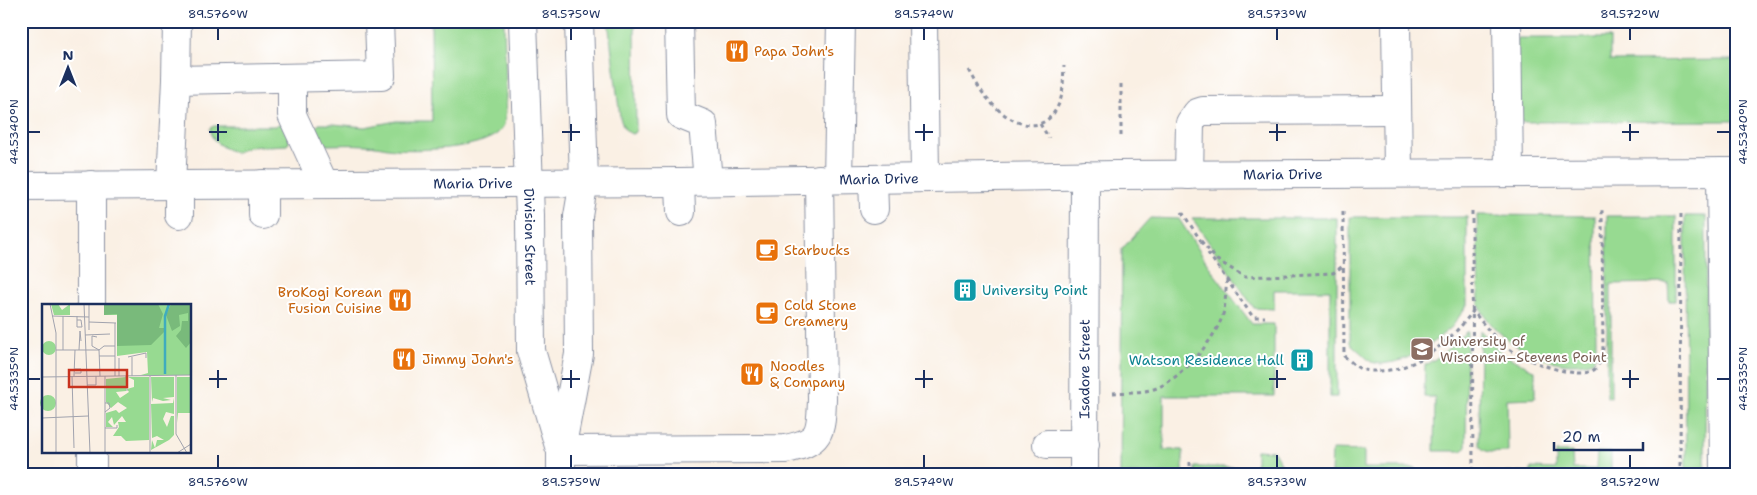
<svg xmlns="http://www.w3.org/2000/svg" width="1757" height="495" font-family="'Shantell Sans',sans-serif">
	<rect width="100%" height="100%" fill="#fff"/>
	<filter id="ink" filterUnits="userSpaceOnUse"><feTurbulence type="fractalNoise" baseFrequency=".02" numOctaves="2"/><feDisplacementMap in="SourceGraphic" scale="10" xChannelSelector="R" yChannelSelector="G"/><feConvolveMatrix kernelMatrix="1 2 1 2 8 2 1 2 1" color-interpolation-filters="sRGB"/></filter>
	<filter id="wash" filterUnits="userSpaceOnUse"><feTurbulence type="fractalNoise" baseFrequency=".0096" numOctaves="4" result="noise"/><feDisplacementMap in="SourceGraphic" scale="20" xChannelSelector="R" yChannelSelector="G"/><feGaussianBlur stdDeviation="1.12" result="paint"/><feColorMatrix in="noise" values="0 0 0 0 0 0 0 0 0 0 0 0 0 0 0 0 0 1.4 0 .05"/><feComposite in="paint" operator="in"/></filter>
	<g filter="url(#wash)">
		<rect width="100%" height="100%" fill="#faf0e4"/>
		<g fill="#97da91" stroke="#598478">
			<path d="M 431,21 L 504,21 C 504,40 509,115 503,127 C 491,150 418,151 395,149 C 385,148 375,145 365,145 C 352,144 339,145 326,145 L 312,131 L 319,124 L 333,124 L 365,127 L 396,121 L 432,121 Z"/>
			<path d="M 608,21 L 635,21 L 636,132 L 632,134 C 624,131 622,125 620,117 Z"/>
			<path d="M 1517,38 L 1610,38 L 1610,61 L 1736,60 L 1736,121 L 1518,122 Z"/>
			<path d="M 278,124 L 282,124 L 289,136 L 289,143 L 287,145 L 248,147 L 235,153 C 224,148 210,142 210,128 L 214,126 L 276,126 Z"/>
			<path d="M 1477,215 L 1595,216 L 1596,348 L 1595,356 L 1593,361 C 1553,374 1495,342 1479,305 Z"/>
			<path d="M 1607,216 L 1676,216 L 1676,301 L 1669,301 L 1668,283 L 1611,284 L 1611,398 L 1607,397 Z"/>
			<path d="M 1685,216 L 1706,216 L 1705,474 L 1686,474 Z"/>
			<path d="M 1350,217 L 1467,217 L 1467,305 L 1452,327 L 1427,347 L 1405,359 L 1394,362 L 1381,364 L 1371,362 L 1350,343 Z"/>
			<path d="M 1150,218 L 1179,219 L 1213,272 L 1252,324 L 1274,324 L 1274,396 L 1164,396 L 1164,450 L 1183,450 L 1183,474 L 1120,474 L 1122,249 Z"/>
			<path d="M 1192,218 L 1337,218 L 1337,397 L 1330,397 L 1330,290 L 1274,290 L 1274,309 L 1254,308 Z"/>
			<path d="M 1480,330 L 1501,353 L 1535,371 L 1535,398 L 1507,399 L 1508,452 C 1497,452 1482,455 1479,443 Z"/>
			<path d="M 1467,331 L 1466,448 L 1462,451 L 1434,451 L 1435,397 L 1424,397 L 1425,365 L 1440,356 Z"/>
			<path d="M 1256,450 L 1274,451 L 1287,474 L 1195,474 L 1195,467 L 1256,467 Z"/>
			<path d="M 1332,450 L 1364,451 L 1364,468 L 1415,468 L 1416,472 L 1421,471 L 1467,472 L 1467,474 L 1331,474 Z"/>
			<path d="M 1556,452 L 1572,452 L 1573,469 L 1596,469 L 1597,452 L 1611,452 L 1611,474 L 1478,474 L 1478,472 L 1531,473 L 1531,468 L 1556,469 Z"/>
		</g>
	</g>
	<g filter="url(#ink)">
		<g fill="none" stroke-linecap="round" stroke-linejoin="round">
			<g stroke="#8a90a1" stroke-width="30">
				<g id="minor">
					<path d="M 679,21 L 681,115 L 703,124 L 708,181"/>
					<path d="M 923,21 L 925,177"/>
					<path d="M 1396,21 L 1398,173"/>
					<path d="M 1507,21 L 1509,173"/>
					<path d="M 292,78 L 292,115 L 324,184"/>
					<path d="M 176,80 L 381,76 L 379,21"/>
					<path d="M 1721,172 L 1724,474"/>
					<path d="M 1189,175 L 1190,123 L 1197,113 L 1203,111 L 1397,110"/>
					<path d="M 838,179 L 841,21"/>
					<path d="M 873,179 L 874,209"/>
					<path d="M 680,182 L 681,212"/>
					<path d="M 171,184 L 176,80 L 177,21"/>
					<path d="M 263,184 L 263,215"/>
					<path d="M 91,185 L 91,305"/>
					<path id="s1" d="M 21,186 L 680,182 L 1116,175 L 1736,172"/>
					<path d="M 179,215 L 179,184"/>
					<path d="M 1047,444 L 1085,444"/>
					<path d="M 561,450 L 785,449 C 821,442 821,433 822,399 L 819,179"/>
					<path d="M 92,451 L 92,474"/>
					<path id="s2" d="M 1084,474 L 1085,175"/>
				</g>
			</g>
			<g stroke="#8a90a1" stroke-width="30">
				<g id="major">
					<path id="s3" d="M 523,21 L 530,216 L 531,351 L 559,446"/>
					<path d="M 561,474 L 561,450 L 579,354 L 578,216 L 584,181 L 579,21"/>
				</g>
			</g>
			<g stroke="#8a90a1" stroke-width="3" stroke-dasharray="4 4" stroke-linecap="butt">
				<path d="M 969,70 C 975,80 980,91 988,99 C 1008,124 1045,141 1060,101 C 1064,90 1063,78 1064,66"/>
				<path d="M 1121,84 L 1121,137"/>
				<path d="M 1040,124 L 1049,138"/>
				<path d="M 1472,211 L 1473,474"/>
				<path d="M 1182,212 L 1201,241"/>
				<path d="M 1343,212 L 1344,356 C 1349,360 1354,365 1359,368 C 1364,371 1372,371 1378,371 C 1416,371 1452,340 1473,311 C 1484,325 1495,339 1510,350 C 1525,360 1580,382 1595,369 C 1598,366 1601,360 1603,356 L 1602,210"/>
				<path d="M 1201,241 L 1217,260 L 1245,277 L 1333,273 L 1343,266"/>
				<path d="M 1208,253 L 1253,317 L 1265,317"/>
				<path d="M 1113,393 C 1127,392 1146,393 1159,387 C 1184,375 1210,345 1221,320 C 1226,309 1225,293 1227,281"/>
				<path d="M 1190,474 L 1190,460"/>
				<path d="M 1680,474 L 1681,210"/>
			</g>
			<use href="#minor" stroke="#fff" stroke-width="28"/>
			<use href="#major" stroke="#fff" stroke-width="28"/>
		</g>
	</g>
	<path fill="none" stroke="#1b2f5e" stroke-width="2" d="M 218,28 L 218,40M 571,28 L 571,40M 924,28 L 924,40M 1277,28 L 1277,40M 1630,28 L 1630,40M 218,124 L 218,141M 571,124 L 571,141M 924,124 L 924,141M 1277,124 L 1277,141M 1630,124 L 1630,141M 28,132 L 40,132M 209,132 L 227,132M 562,132 L 580,132M 915,132 L 933,132M 1269,132 L 1286,132M 1622,132 L 1639,132M 1717,132 L 1730,132M 218,370 L 218,388M 571,370 L 571,388M 924,370 L 924,388M 1277,370 L 1277,388M 1630,370 L 1630,388M 28,379 L 40,379M 209,379 L 227,379M 562,379 L 580,379M 915,379 L 933,379M 1269,379 L 1286,379M 1622,379 L 1639,379M 1717,379 L 1730,379M 218,455 L 218,468M 571,455 L 571,468M 924,455 L 924,468M 1277,455 L 1277,468M 1630,455 L 1630,468"/>
	<defs>
		<g id="restaurant-square" transform="scale(1.25)"><rect x="-9" y="-9" width="18" height="18" rx="4" fill="#e8710a" stroke="#fff"/><path d="M-5-6h1v4h1v-4h1v4h1v-4h1v5L-1.5 .5V6h-2V.5L-5-1ZM5-6V6H3V1.5H1.5Q1.5-4 5-6Z" fill="#fff"/></g>
		<g id="cafe-square" transform="scale(1.25)"><rect x="-9" y="-9" width="18" height="18" rx="4" fill="#e8710a" stroke="#fff"/><path d="M-5.5-4.5H6V0H3Q3 3.5 0 3.5H-2.5Q-5.5 3.5-5.5 0ZM3-3.2v2h1.7v-2ZM-6 4.5H4V6H-6Z" fill="#fff"/></g>
		<g id="building-square" transform="scale(1.25)"><rect x="-9" y="-9" width="18" height="18" rx="4" fill="#0f9aa8" stroke="#fff"/><path d="M-4-6H4V6H1V3H-1V6H-4ZM-2.5-4.3h1.7v1.8h-1.7ZM.8-4.3h1.7v1.8H.8ZM-2.5-1h1.7V.8h-1.7ZM.8-1h1.7V.8H.8Z" fill="#fff"/></g>
		<g id="university-square" transform="scale(1.25)"><rect x="-9" y="-9" width="18" height="18" rx="4" fill="#8d6e63" stroke="#fff"/><path d="M0-5L7-2L0 1L-7-2ZM-4 1L0 2.5L4 1V4Q0 6-4 4Z" fill="#fff"/></g>
	</defs>
	<g fill-rule="evenodd">
		<use href="#restaurant-square" x="737" y="51"/>
		<use href="#cafe-square" x="767" y="250"/>
		<use href="#building-square" x="965" y="290"/>
		<use href="#restaurant-square" x="400" y="300"/>
		<use href="#cafe-square" x="767" y="313"/>
		<use href="#university-square" x="1422" y="349"/>
		<use href="#restaurant-square" x="404" y="359"/>
		<use href="#building-square" x="1302" y="360"/>
		<use href="#restaurant-square" x="752" y="374"/>
	</g>
	<g text-anchor="middle" dominant-baseline="central" stroke-width="4" stroke-linejoin="round" paint-order="stroke">
		<g font-size="14" fill="#c56008" stroke="#fff" text-anchor="start">
			<text x="754" y="51">Papa John's</text>
			<text x="784" y="250">Starbucks</text>
			<text x="382" y="292" text-anchor="end">BroKogi Korean<tspan x="382" dy="16">Fusion Cuisine</tspan></text>
			<text x="784" y="305">Cold Stone<tspan x="784" dy="16">Creamery</tspan></text>
			<text x="422" y="359">Jimmy John's</text>
			<text x="770" y="366">Noodles<tspan x="770" dy="16">&amp; Company</tspan></text>
		</g>
		<g font-size="14" fill="#1b2f5e" stroke="#fff">
			<text stroke="none"><textPath href="#s1" startOffset="1262">Maria Drive</textPath></text>
			<text stroke="none"><textPath href="#s1" startOffset="858">Maria Drive</textPath></text>
			<text stroke="none"><textPath href="#s1" startOffset="452">Maria Drive</textPath></text>
			<text stroke="none"><textPath href="#s3" startOffset="216">Division Street</textPath></text>
			<text stroke="none"><textPath href="#s2" startOffset="105">Isadore Street</textPath></text>
		</g>
		<g font-size="14" fill="#0d838f" stroke="#fff" text-anchor="start">
			<text x="982" y="290">University Point</text>
			<text x="1284" y="360" text-anchor="end">Watson Residence Hall</text>
		</g>
		<g font-size="14" fill="#785e54" stroke="#fff" text-anchor="start">
			<text x="1440" y="341">University of<tspan x="1440" dy="16">Wisconsin–Stevens Point</tspan></text>
		</g>
	</g>
	<g transform="translate(42 304)">
		<rect width="149" height="149" fill="#faf0e4"/>
		<path d="M 9,0 L 16,0 L 20,6 L 28,0 L 28,11 L 12,11 ZM 62,0 L 149,0 L 149,71 L 99,71 L 106,69 L 105,48 L 75,52 L 75,11 L 62,11 ZM0 44a7 7 0 1 1 14 0a7 7 0 1 1-14 0ZM 84,73 L 84,87 L 74,88 L 78,94 L 87,88 L 85,85 L 92,83 L 92,76 L 86,73 L 107,73 L 107,136 L 84,137 L 79,132 L 71,132 L 77,123 L 76,118 L 84,118 L 80,112 L 72,121 L 70,113 L 66,118 L 71,123 L 64,123 L 64,109 L 74,106 L 77,109 L 85,104 L 76,98 L 69,104 L 64,98 L 64,75 ZM 109,73 L 132,73 L 132,93 L 121,94 L 129,96 L 121,97 L 111,94 L 110,98 ZM 135,73 L 149,73 L 149,109 L 136,109 L 135,119 ZM-2 99a8 8 0 1 1 16 0a8 8 0 1 1-16 0ZM 132,94 L 132,110 L 124,108 L 121,115 L 125,123 L 129,112 L 132,112 L 132,131 L 127,136 L 109,146 L 110,136 L 113,144 L 115,136 L 122,136 L 115,132 L 110,134 L 109,100 L 131,99 Z" fill="#97da91"/>
		<path d="M 62,0 L 116,0 L 121,10 L 117,24 L 122,24 L 122,28 L 109,41 L 75,42 L 75,10 L 62,11 ZM 129,0 L 149,0 L 149,38 L 144,44 L 134,32 L 139,26 L 140,17 L 146,17 L 146,9 L 137,11 L 138,22 L 130,27 L 124,11 Z" fill="#79ba7b"/>
		<path fill="none" stroke="#3facbe" stroke-width="2.5" d="M 123,70 L 123,12 L 127,0"/>
		<path fill="none" stroke="#a1a3ae" stroke-width="1" d="M 8,0 L 14,29 L 14,149M 42,0 L 48,149M 10,12 L 47,13M 35,12 L 35,23 L 40,23 L 39,16 L 35,16M 47,18 L 74,19M 47,26 L 47,0M 43,31 L 68,30M 55,33 L 50,32 L 50,42 L 57,46 L 58,72M 73,42 L 73,19M 14,46 L 57,46M 21,46 L 21,12M 37,46 L 38,27 L 39,37M 57,46 L 62,42 L 73,42 L 73,72M 57,52 L 73,52M 86,53 L 104,49 L 104,54M 77,54 L 77,72M 33,69 L 39,69 L 39,65 L 33,65M 134,71 L 134,130 L 145,149M 30,72 L 32,144M 32,72 L 33,46M 84,72 L 85,87M 90,72 L 90,53M 0,73 L 149,71M 45,81 L 54,81 L 54,72M 63,108 L 68,104 L 67,99 L 63,99M 0,114 L 46,112M 63,124 L 75,124 L 75,121M 63,149 L 63,72M 108,149 L 108,72M 135,149 L 149,140"/>
		<path fill="#c8321e" fill-opacity="0.15" stroke="#c8321e" stroke-width="2.5" d="M 27,66 L 85,66 L 85,83 L 27,83 Z"/>
		<rect width="149" height="149" fill="none" stroke="#1b2f5e" stroke-width="2.5"/>
	</g>
	<rect width="1757" height="495" fill="none" stroke="#fff" stroke-width="55"/>
	<g transform="translate(68 68)" stroke="#ffffff" stroke-width="4" paint-order="stroke">
	<path d="M0-4L9 19L0 12L-9 19Z" fill="#1b2f5e"/>
	<text y="-8" font-size="14" font-weight="bold" text-anchor="middle" fill="#1b2f5e">N</text>
	</g>
	<path d="M1554 442v8h89v-8" fill="none" stroke="#1b2f5e" stroke-width="2.5"/>
	<text x="1562" y="442" font-size="15" fill="#1b2f5e" stroke="#ffffff" stroke-width="4" paint-order="stroke">20 m</text>
	<rect x="28" y="28" width="1702" height="440" fill="none" stroke="#1b2f5e" stroke-width="2"/>
	<g font-size="12" text-anchor="middle" fill="#1b2f5e">
		<text x="218" y="18">89.576°W</text>
		<text x="571" y="18">89.575°W</text>
		<text x="924" y="18">89.574°W</text>
		<text x="1277" y="18">89.573°W</text>
		<text x="1630" y="18">89.572°W</text>
		<text transform="translate(14 132) rotate(-90)" y="4">44.5340°N</text>
		<text transform="translate(1743 132) rotate(-90)" y="4">44.5340°N</text>
		<text transform="translate(14 379) rotate(-90)" y="4">44.5335°N</text>
		<text transform="translate(1743 379) rotate(-90)" y="4">44.5335°N</text>
		<text x="218" y="486">89.576°W</text>
		<text x="571" y="486">89.575°W</text>
		<text x="924" y="486">89.574°W</text>
		<text x="1277" y="486">89.573°W</text>
		<text x="1630" y="486">89.572°W</text>
	</g>
</svg>
